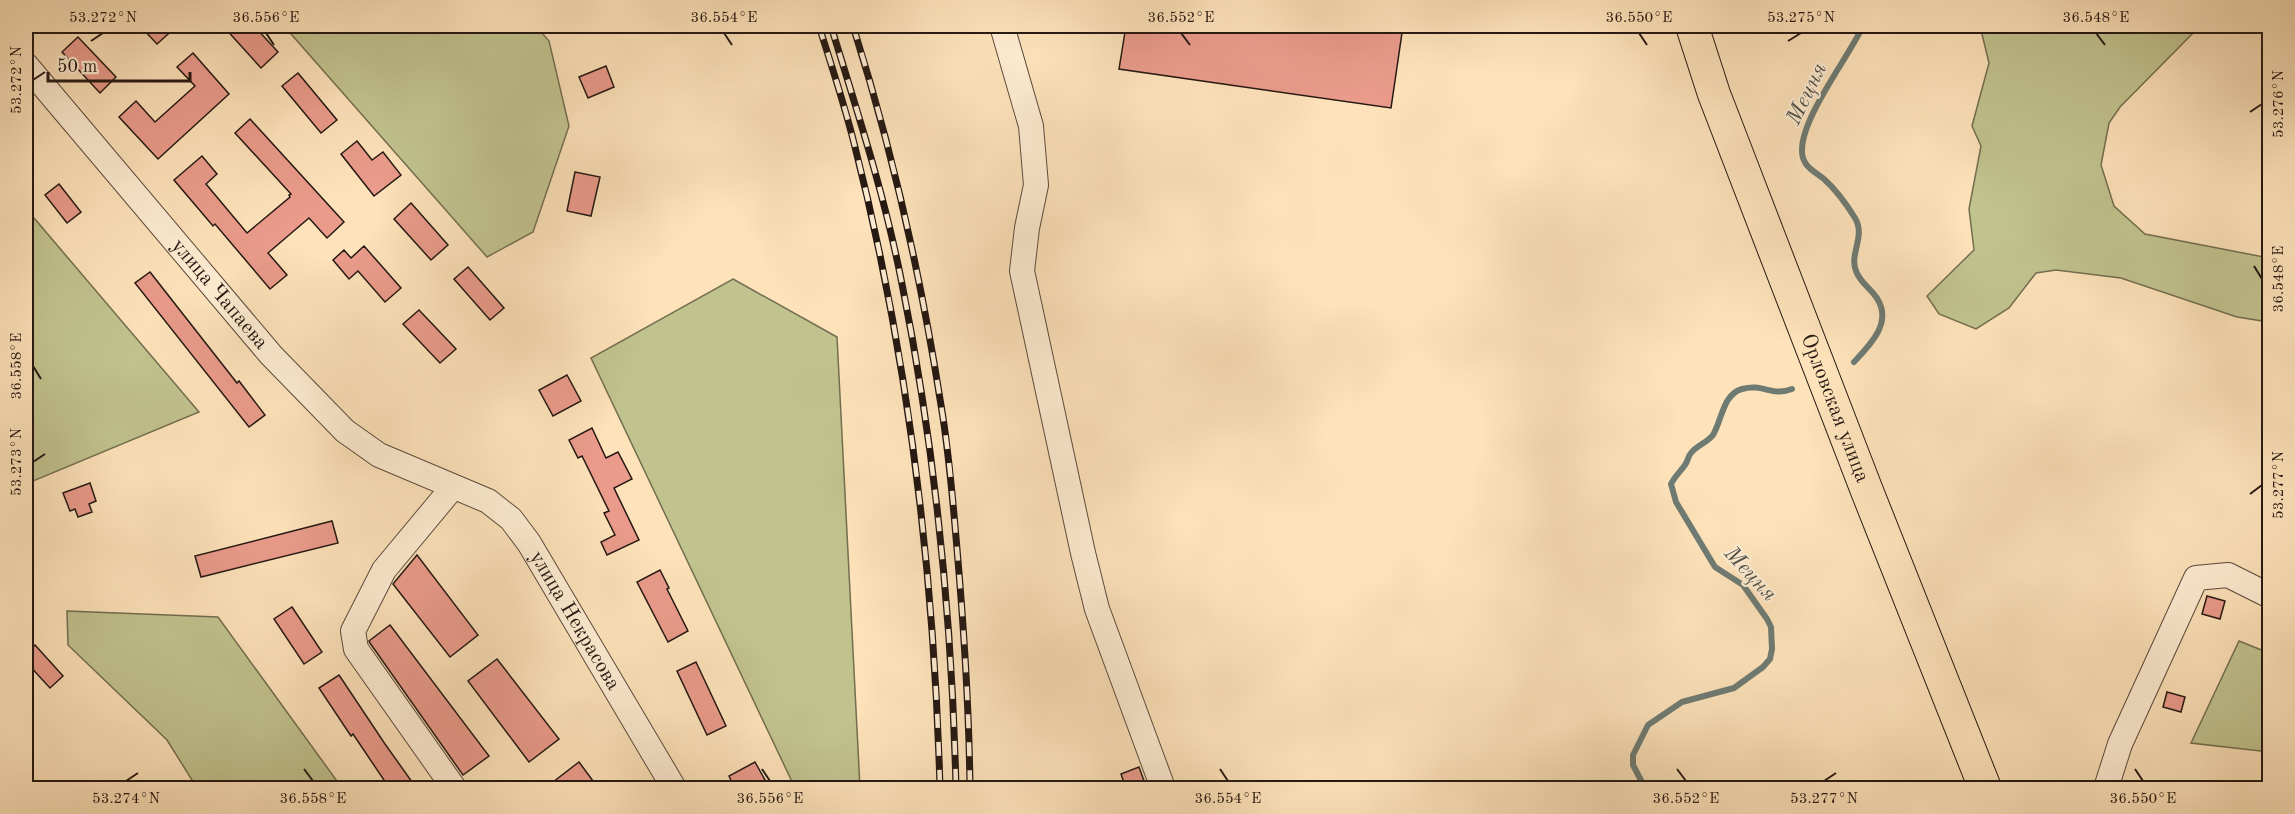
<svg xmlns="http://www.w3.org/2000/svg" width="2295" height="814" font-family="'Old Standard TT',serif">
	<rect width="100%" height="100%" fill="#fde2ba"/>
	<filter id="stains"><feTurbulence type="fractalNoise" baseFrequency=".00333" numOctaves="4"/><feColorMatrix values="0 0 0 0 .2 0 0 0 0 .09 0 0 0 0 .02 0 0 0 .5 -.17"/></filter>
	<radialGradient id="worn" r=".72"><stop offset=".6" stop-color="#630" stop-opacity="0"/><stop offset="1" stop-color="#630" stop-opacity=".3"/></radialGradient>
	<g fill="#c1c38f" stroke="#736e50" stroke-width="1.5">
		<path d="M 284,26 L 536,26 L 549,41 L 569,126 L 533,232 L 487,257 Z"/>
		<path d="M 1980,26 L 2200,26 L 2120,107 L 2109,123 L 2101,165 L 2114,206 L 2145,234 L 2269,258 L 2269,322 L 2237,317 L 2121,278 L 2056,270 L 2036,273 L 2009,308 L 1976,329 L 1939,314 L 1927,296 L 1974,250 L 1969,209 L 1981,146 L 1972,126 L 1989,63 Z"/>
		<path d="M 26,215 L 34,218 L 199,412 L 26,484 Z"/>
		<path d="M 733,279 L 837,337 L 860,788 L 795,788 L 591,358 Z"/>
		<path d="M 67,611 L 218,617 L 342,788 L 197,788 L 167,740 L 68,645 Z"/>
		<path d="M 2239,641 L 2269,653 L 2269,752 L 2191,743 Z"/>
	</g>
	<g fill="none" stroke-linecap="round" stroke-linejoin="round">
		<g stroke="#6e7b73" stroke-width="6">
			<path d="M 1854,362 C 1869,346 1892,324 1878,300 C 1872,289 1860,283 1856,271 C 1849,254 1866,236 1855,218 C 1847,205 1835,189 1824,179 C 1818,174 1810,170 1806,164 C 1804,161 1802,155 1802,151 C 1801,118 1848,58 1863,26"/>
			<path d="M 1645,788 L 1633,765 L 1633,755 L 1648,725 L 1682,702 L 1734,688 L 1763,667 L 1770,659 L 1772,649 L 1771,627 L 1767,619 L 1743,585 L 1715,567 L 1676,502 L 1671,484 C 1675,476 1680,472 1685,465 C 1688,461 1688,456 1691,453 C 1697,445 1707,443 1713,435 C 1722,420 1723,394 1742,389 C 1764,383 1771,397 1792,389"/>
		</g>
	</g>
	<g fill="#ea9b8b" stroke="#251812" stroke-width="1.5">
		<path d="M 140,26 L 177,26 L 157,44 Z"/>
		<path d="M 223,26 L 254,26 L 278,52 L 261,68 Z"/>
		<path d="M 1126,26 L 1403,26 L 1391,108 L 1119,69 Z"/>
		<path d="M 78,37 L 116,77 L 100,93 L 62,52 Z"/>
		<path d="M 193,53 L 229,94 L 158,159 L 119,117 L 136,101 L 155,122 L 195,86 L 177,67 Z"/>
		<path d="M 606,66 L 614,87 L 588,98 L 579,77 Z"/>
		<path d="M 298,73 L 337,120 L 321,133 L 282,86 Z"/>
		<path d="M 250,119 L 344,222 L 327,238 L 309,218 L 268,253 L 287,275 L 270,289 L 215,224 L 213,226 L 174,180 L 202,156 L 217,174 L 206,184 L 247,233 L 290,197 L 289,195 L 291,194 L 235,133 Z"/>
		<path d="M 357,141 L 372,160 L 383,152 L 401,175 L 374,196 L 341,154 Z"/>
		<path d="M 575,172 L 600,177 L 591,216 L 567,211 Z"/>
		<path d="M 59,184 L 81,212 L 67,223 L 45,195 Z"/>
		<path d="M 411,203 L 448,245 L 431,260 L 394,219 Z"/>
		<path d="M 364,246 L 401,288 L 385,302 L 358,271 L 349,279 L 333,260 L 344,250 L 351,258 Z"/>
		<path d="M 468,267 L 504,308 L 490,320 L 454,279 Z"/>
		<path d="M 150,272 L 237,383 L 239,381 L 265,415 L 249,427 L 135,283 Z"/>
		<path d="M 419,310 L 456,349 L 440,363 L 403,324 Z"/>
		<path d="M 567,375 L 581,401 L 553,416 L 539,390 Z"/>
		<path d="M 592,428 L 606,458 L 618,452 L 632,479 L 614,488 L 639,540 L 607,555 L 601,542 L 615,535 L 604,513 L 609,511 L 582,456 L 578,458 L 569,440 Z"/>
		<path d="M 90,483 L 96,501 L 89,504 L 92,512 L 78,517 L 75,509 L 70,511 L 63,493 Z"/>
		<path d="M 332,521 L 338,543 L 201,577 L 195,556 Z"/>
		<path d="M 417,555 L 478,635 L 450,657 L 393,584 Z"/>
		<path d="M 660,570 L 669,588 L 667,589 L 688,631 L 668,642 L 637,582 Z"/>
		<path d="M 2207,596 L 2225,601 L 2220,619 L 2202,614 Z"/>
		<path d="M 292,607 L 322,652 L 304,664 L 274,619 Z"/>
		<path d="M 390,625 L 489,756 L 463,775 L 370,643 L 369,641 Z"/>
		<path d="M 35,645 L 63,676 L 50,688 L 26,662 L 26,654 Z"/>
		<path d="M 497,659 L 559,739 L 529,762 L 468,681 Z"/>
		<path d="M 696,662 L 726,726 L 707,735 L 677,671 Z"/>
		<path d="M 339,675 L 385,744 L 417,789 L 390,789 L 353,734 L 351,736 L 319,688 Z"/>
		<path d="M 2167,692 L 2185,697 L 2181,712 L 2163,707 Z"/>
		<path d="M 579,762 L 599,789 L 544,789 Z"/>
		<path d="M 755,762 L 770,789 L 735,789 L 729,776 Z"/>
		<path d="M 1139,767 L 1147,789 L 1126,789 L 1121,774 Z"/>
	</g>
	<g fill="none" stroke-linecap="round" stroke-linejoin="round">
		<g stroke="#5b4a3c" stroke-width="26">
			<g id="minor">
				<path d="M 1002,26 L 1031,126 L 1036,185 L 1027,228 L 1022,271 L 1083,553 L 1097,609 L 1163,788"/>
				<path id="s1" d="M 26,65 L 271,355 L 345,431 L 379,455 L 488,501 L 511,519 L 529,543 L 674,788"/>
				<path d="M 453,487 L 384,570 L 353,631 L 356,649 L 454,788"/>
				<path d="M 2106,788 L 2120,744 L 2196,578 L 2228,575 L 2270,596"/>
			</g>
		</g>
		<g stroke="#251812" stroke-width="34">
			<g id="major">
				<path id="s2" d="M 1692,26 L 1714,94 L 1867,491 L 1985,788"/>
			</g>
		</g>
		<use href="#minor" stroke="#feecd2" stroke-width="24"/>
		<use href="#major" stroke="#fde2ba" stroke-width="32"/>
		<g stroke="#251812" stroke-width="7">
			<g id="rail">
				<path d="M 819,26 C 831,64 844,103 854,143 C 908,354 934,571 940,788"/>
				<path d="M 831,26 C 857,111 885,196 902,284 C 935,448 952,621 956,788"/>
				<path d="M 853,26 C 892,149 921,277 941,405 C 949,452 953,501 957,549 C 964,629 969,708 970,788"/>
			</g>
		</g>
		<use href="#rail" stroke="#feecd2" stroke-width="4.5" stroke-dasharray="14" stroke-linecap="butt"/>
	</g>
	<path fill="none" stroke="#251812" stroke-width="2" d="M 266,33 L 274,45M 724,33 L 732,45M 1181,33 L 1190,45M 1639,33 L 1647,45M 2096,33 L 2105,45M 91,41 L 103,33M 1788,41 L 1801,33M 33,80 L 45,72M 2250,112 L 2262,104M 2254,266 L 2262,279M 33,366 L 41,379M 33,462 L 45,454M 2250,494 L 2262,485M 304,769 L 313,781M 762,769 L 770,781M 1220,769 L 1228,781M 1677,769 L 1686,781M 2135,769 L 2143,781M 126,781 L 138,773M 1824,781 L 1836,773"/>
	<g text-anchor="middle" dominant-baseline="central" stroke-width="4.5" stroke-linejoin="round" paint-order="stroke">
		<g font-size="21" fill="#251812" stroke="#feecd2">
			<text stroke="none"><textPath href="#s1" startOffset="300">улица Чапаева</textPath></text>
			<text stroke="none"><textPath href="#s2" startOffset="408">Орловская улица</textPath></text>
			<text stroke="none"><textPath href="#s1" startOffset="795">улица Некрасова</textPath></text>
		</g>
		<g font-size="22" font-style="italic" fill="#50524a" stroke="#feecd2">
			<text transform="translate(1807 94) rotate(-64)">Мецня</text>
			<text transform="translate(1750 574) rotate(47)">Мецня</text>
		</g>
	</g>
	<rect width="2295" height="814" fill="none" stroke="#fde2ba" stroke-width="66"/>
	<path d="M48 72v9h142v-9" fill="none" stroke="#251812" stroke-width="3"/>
	<text x="57" y="72" font-size="18" fill="#251812" stroke="#feecd2" stroke-width="4.5" paint-order="stroke">50 m</text>
	<rect x="33" y="33" width="2229" height="748" fill="none" stroke="#251812" stroke-width="2"/>
	<g font-size="15" text-anchor="middle" fill="#251812">
		<text x="103" y="22">53.272°N</text>
		<text x="266" y="22">36.556°E</text>
		<text x="724" y="22">36.554°E</text>
		<text x="1181" y="22">36.552°E</text>
		<text x="1639" y="22">36.550°E</text>
		<text x="1801" y="22">53.275°N</text>
		<text x="2096" y="22">36.548°E</text>
		<text transform="translate(16 80) rotate(-90)" y="5">53.272°N</text>
		<text transform="translate(2278 104) rotate(-90)" y="5">53.276°N</text>
		<text transform="translate(2278 279) rotate(-90)" y="5">36.548°E</text>
		<text transform="translate(16 366) rotate(-90)" y="5">36.558°E</text>
		<text transform="translate(16 462) rotate(-90)" y="5">53.273°N</text>
		<text transform="translate(2278 485) rotate(-90)" y="5">53.277°N</text>
		<text x="126" y="803">53.274°N</text>
		<text x="313" y="803">36.558°E</text>
		<text x="770" y="803">36.556°E</text>
		<text x="1228" y="803">36.554°E</text>
		<text x="1686" y="803">36.552°E</text>
		<text x="1824" y="803">53.277°N</text>
		<text x="2143" y="803">36.550°E</text>
	</g>
	<rect width="100%" height="100%" filter="url(#stains)"/>
	<rect width="100%" height="100%" fill="url(#worn)"/>
</svg>
